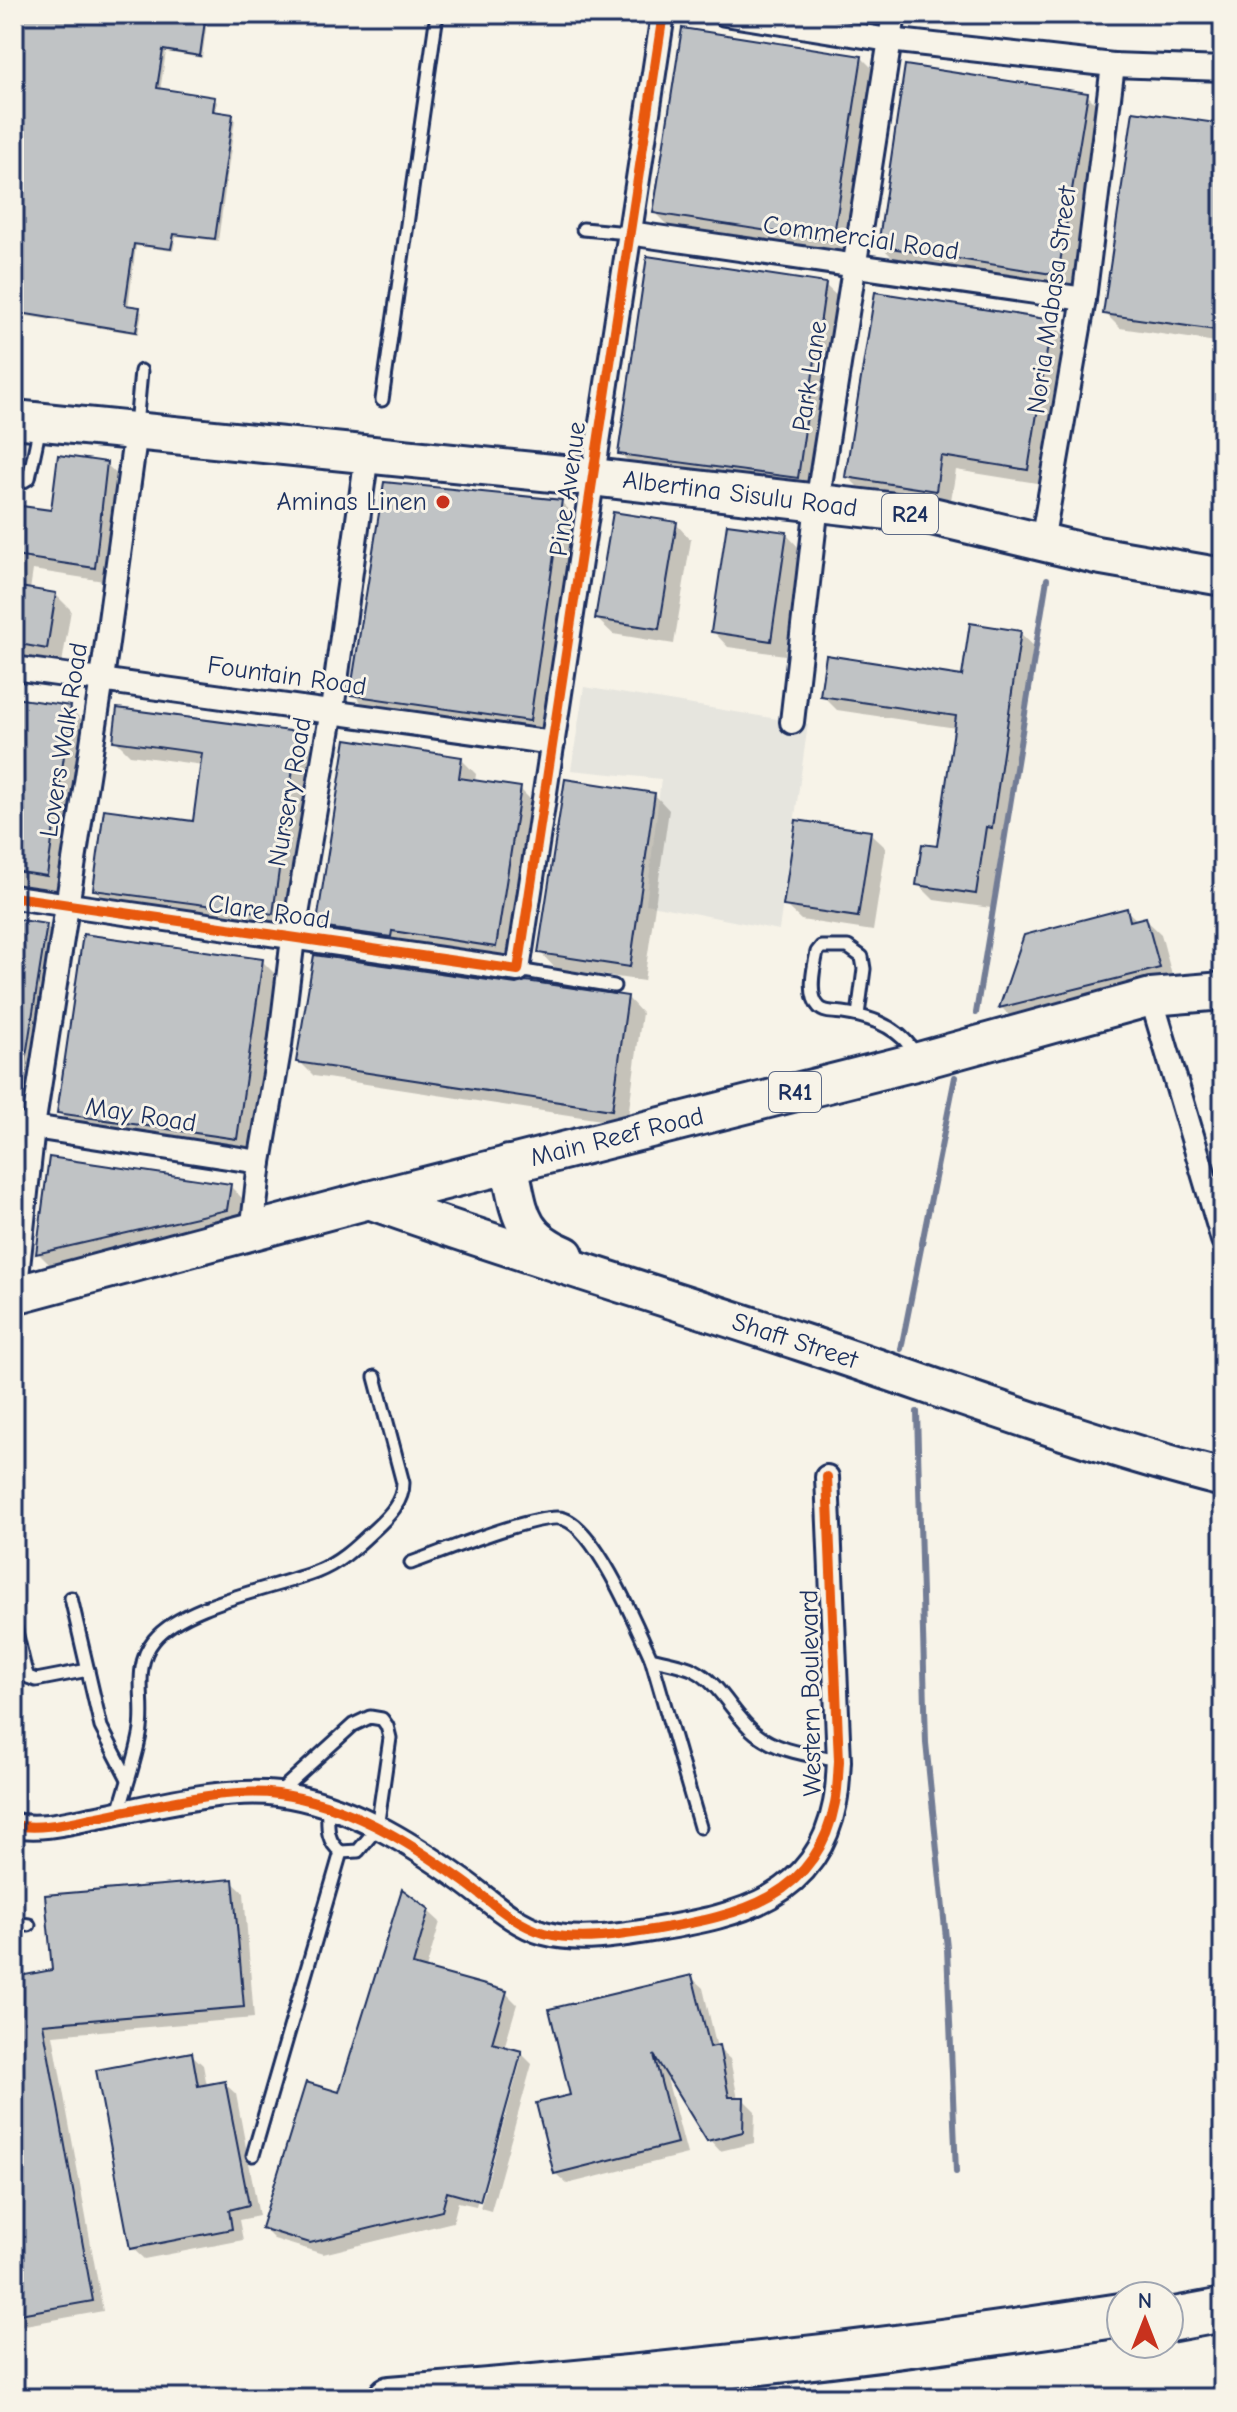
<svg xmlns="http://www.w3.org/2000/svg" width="1237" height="2412" font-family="'Comic Neue',sans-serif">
	<rect width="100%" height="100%" fill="#f7f3e8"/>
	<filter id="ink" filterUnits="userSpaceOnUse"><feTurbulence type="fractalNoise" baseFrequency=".0125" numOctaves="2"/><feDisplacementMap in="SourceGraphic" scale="16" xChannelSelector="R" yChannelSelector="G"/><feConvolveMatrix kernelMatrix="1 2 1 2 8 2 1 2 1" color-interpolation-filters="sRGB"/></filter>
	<g filter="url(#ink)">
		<path fill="#e6e5de" d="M 584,687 L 808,724 L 779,930 L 646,904 L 661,779 L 571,770 Z"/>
		<g fill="#0003">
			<path d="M 14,14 L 208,14 L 202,58 L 166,52 L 160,91 L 214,99 L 217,102 L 215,114 L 232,116 L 235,119 L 218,241 L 176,236 L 173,251 L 136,246 L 128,308 L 142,312 L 138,334 L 14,314 Z"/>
			<path d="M 800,14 L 886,14 L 883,28 Z"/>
			<path d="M 862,58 L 877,73 L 848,256 L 670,228 L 655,213 Z"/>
			<path d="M 1087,95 L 1102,110 L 1073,289 L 895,260 L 880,245 Z"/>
			<path d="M 1223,126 L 1223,343 L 1120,328 L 1105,313 Z"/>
			<path d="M 825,285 L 841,300 L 813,492 L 635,468 L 620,453 Z"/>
			<path d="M 1051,322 L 1066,337 L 1043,484 L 956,470 L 950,506 L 863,492 L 847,476 Z"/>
			<path d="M 106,464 L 122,479 L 110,582 L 33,570 L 30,590 L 55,594 L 71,610 L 62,663 L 14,655 L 14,507 L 52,513 Z"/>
			<path d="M 561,502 L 577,517 L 545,735 L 368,709 L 353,694 Z"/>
			<path d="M 676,524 L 691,540 L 674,644 L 613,634 L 597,619 Z"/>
			<path d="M 786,534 L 801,550 L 785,655 L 728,647 L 713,631 Z"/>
			<path d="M 1020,633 L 1036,648 L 1006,842 L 1001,841 L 991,908 L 934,900 L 918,884 L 938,848 L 956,728 L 837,710 L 822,695 L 964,678 Z"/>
			<path d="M 14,700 L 70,708 L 86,724 L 61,890 L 14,883 Z"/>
			<path d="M 297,734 L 312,749 L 288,928 L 110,904 L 95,890 L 195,823 L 203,765 L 130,755 L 115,740 Z"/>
			<path d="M 461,759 L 476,774 L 475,782 L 520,789 L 535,804 L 511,962 L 336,942 L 321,926 Z"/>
			<path d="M 654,794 L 669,810 L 644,981 L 555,968 L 540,952 Z"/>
			<path d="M 870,833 L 886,848 L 873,931 L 801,920 L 785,905 Z"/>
			<path d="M 1126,910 L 1138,921 L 1145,919 L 1161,934 L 1174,983 L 1016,1022 L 1001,1007 Z"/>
			<path d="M 14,921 L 46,926 L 61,941 L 32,1123 L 14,1120 Z"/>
			<path d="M 262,961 L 277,976 L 252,1153 L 75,1128 L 59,1113 Z"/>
			<path d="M 516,986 L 627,997 L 642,1013 L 627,1124 L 314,1076 L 299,1061 Z"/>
			<path d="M 14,1164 L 21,1171 L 14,1217 Z"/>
			<path d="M 230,1186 L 245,1201 L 242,1225 L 53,1268 L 38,1253 Z"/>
			<path d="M 232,1882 L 244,1893 L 254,2018 L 53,2035 L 103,2311 L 14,2327 L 14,1963 L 26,1976 L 54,1971 Z"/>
			<path d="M 428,1911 L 440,1922 L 426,1969 L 506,1993 L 517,2004 L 504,2048 L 521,2053 L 532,2064 L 491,2211 L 480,2208 L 522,2057 L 518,2057 L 476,2206 L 458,2202 L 453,2222 L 323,2254 L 274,2239 L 263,2228 L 340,2094 Z"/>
			<path d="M 691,1977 L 703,1988 L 717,2048 L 730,2059 L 738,2099 L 743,2099 L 755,2111 L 754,2143 L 720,2151 L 709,2139 L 665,2071 L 687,2154 L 567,2184 L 555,2173 L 573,2096 Z"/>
			<path d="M 191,2054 L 203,2065 L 207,2086 L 224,2083 L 236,2094 L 259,2216 L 239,2220 L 243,2240 L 144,2259 L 132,2248 Z"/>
		</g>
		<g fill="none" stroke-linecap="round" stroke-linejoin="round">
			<g stroke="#727c95" stroke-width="6">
				<path d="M 976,1013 L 1047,579"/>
				<path d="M 901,1349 L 955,1077"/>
				<path d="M 917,1412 L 926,1743 L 947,1948 L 956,2172"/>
			</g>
		</g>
		<g fill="#c0c3c5" stroke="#1b2f5e" stroke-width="2">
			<path d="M 14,14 L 206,14 L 200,56 L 163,50 L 157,88 L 215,97 L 213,111 L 233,114 L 215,239 L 174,234 L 171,249 L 134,244 L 125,305 L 140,307 L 136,332 L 14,312 Z"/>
			<path d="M 682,28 L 862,56 L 833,241 L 653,213 Z"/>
			<path d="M 905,65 L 1088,93 L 1058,275 L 878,246 Z"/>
			<path d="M 1133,111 L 1223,124 L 1223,331 L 1103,314 Z"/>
			<path d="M 647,256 L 826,283 L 798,478 L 618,454 Z"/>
			<path d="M 875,292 L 1052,320 L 1028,470 L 941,456 L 936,491 L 845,477 Z"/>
			<path d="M 58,455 L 107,462 L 95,568 L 14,556 L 14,505 L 51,510 Z"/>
			<path d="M 384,482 L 562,500 L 530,721 L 350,695 Z"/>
			<path d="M 613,512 L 677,522 L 659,629 L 595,619 Z"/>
			<path d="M 727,524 L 787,532 L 771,641 L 711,632 Z"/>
			<path d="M 14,586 L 56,593 L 47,649 L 14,643 Z"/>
			<path d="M 970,623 L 1021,631 L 992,828 L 986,827 L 976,894 L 916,885 L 922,844 L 937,846 L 956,716 L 820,696 L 826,655 L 962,676 Z"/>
			<path d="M 14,698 L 71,706 L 47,876 L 14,871 Z"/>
			<path d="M 117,708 L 298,732 L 273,914 L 93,890 L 104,809 L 193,821 L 202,753 L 113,741 Z"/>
			<path d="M 346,739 L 462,757 L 459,778 L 521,787 L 496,947 L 392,931 L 391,937 L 319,927 L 320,923 L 317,922 Z"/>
			<path d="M 565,779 L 655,793 L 630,967 L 538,953 Z"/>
			<path d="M 796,820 L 871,831 L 858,917 L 783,906 Z"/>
			<path d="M 1127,908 L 1130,921 L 1146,917 L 1160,968 L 999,1008 L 1024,935 Z"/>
			<path d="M 14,919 L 47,924 L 23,1075 L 14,1075 Z"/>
			<path d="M 83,934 L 263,959 L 237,1139 L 57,1113 Z"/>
			<path d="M 314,955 L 516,984 L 526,981 L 628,996 L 612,1110 L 296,1062 Z"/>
			<path d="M 49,1157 L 231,1184 L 227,1210 L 36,1254 Z"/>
			<path d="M 233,1879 L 244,2007 L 43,2024 L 93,2301 L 14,2315 L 14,1977 L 52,1970 L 45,1895 Z"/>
			<path d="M 402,1889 L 429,1909 L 413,1965 L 507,1991 L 492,2043 L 522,2051 L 480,2201 L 447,2192 L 442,2211 L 310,2243 L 261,2228 L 306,2082 L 339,2092 Z"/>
			<path d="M 692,1975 L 710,2047 L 719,2045 L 729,2097 L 744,2097 L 743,2132 L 707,2141 L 654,2055 L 677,2143 L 554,2174 L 536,2103 L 570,2095 L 549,2009 Z"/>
			<path d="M 192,2052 L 198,2086 L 225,2081 L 249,2205 L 229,2210 L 232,2229 L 130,2249 L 96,2070 Z"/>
		</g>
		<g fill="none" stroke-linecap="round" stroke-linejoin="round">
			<g stroke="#1b2f5e" stroke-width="17">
				<g id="lane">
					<path d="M 583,229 L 629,233"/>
					<path d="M 382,400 L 437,14"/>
					<path d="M 136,426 L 141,371"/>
					<path d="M 14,487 L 29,478 L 40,426"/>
					<path d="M 518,970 L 614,986"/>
					<path d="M 858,1015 L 864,969 L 862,957 L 848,947 L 821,947 L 817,952 C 814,966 807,995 819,1007 C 824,1013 835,1012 843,1013 C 872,1017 901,1028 916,1055"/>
					<path d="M 411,1563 C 440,1553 540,1511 564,1519 C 596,1529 637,1627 651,1658 C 665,1662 681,1664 694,1670 C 720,1683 733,1715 755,1733 C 778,1752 811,1755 839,1761"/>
					<path d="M 71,1598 L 101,1727 L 128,1779"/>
					<path d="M 14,1623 L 25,1669"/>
					<path d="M 651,1658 L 700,1827"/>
					<path d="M 14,1672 L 25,1669 L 28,1677 L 36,1680 L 88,1670"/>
					<path d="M 277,1794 L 353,1725 L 370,1717 L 382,1719 L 387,1726 L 390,1738 L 377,1828 L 358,1851 L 341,1852 C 325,1840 328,1825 328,1806"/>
					<path d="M 119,1812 C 126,1787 135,1761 140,1735 C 147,1703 131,1668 154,1640 C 183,1604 272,1589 316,1572 C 340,1563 357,1546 375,1529 C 389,1516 403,1502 403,1483 L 375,1377"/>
					<path d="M 14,1923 L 29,1925"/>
					<path d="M 253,2155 L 341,1852"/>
				</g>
			</g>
			<g stroke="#1b2f5e" stroke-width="28">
				<g id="street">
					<path d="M 725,14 L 889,40 L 1113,65 L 1223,69"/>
					<path d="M 629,233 L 1084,299"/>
					<path d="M 1042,542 L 1084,299 L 1113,65"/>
					<path d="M 14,668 L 553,743"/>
					<path d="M 792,722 L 817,504 L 894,14"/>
					<path d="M 14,897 L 518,970 L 663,14"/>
					<path d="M 1151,997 L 1223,1240"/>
					<path d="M 14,1124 L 260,1162"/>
					<path d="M 252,1233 L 260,1162 L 280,1045 L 293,938 L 332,710 L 367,454"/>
					<path d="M 15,1295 L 33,1127 L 102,679 L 136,431"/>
					<path d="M 14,1825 C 40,1830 67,1823 92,1818 C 147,1808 222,1787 278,1794 C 346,1803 408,1841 463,1881 C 488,1899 513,1924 544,1933 C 580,1943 622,1935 658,1929 C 740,1915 817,1898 835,1803 C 838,1789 838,1774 839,1761 L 827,1477"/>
				</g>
			</g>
			<g stroke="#1b2f5e" stroke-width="42">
				<g id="primary">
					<path d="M 14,419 L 592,477 L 932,516 L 1096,555 L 1223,577"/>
					<path d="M 509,1164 C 520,1210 517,1235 565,1255"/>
					<path d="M 369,1200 C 512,1251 657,1294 801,1342 C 942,1388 1080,1442 1223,1478"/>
					<path d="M 14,1295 L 369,1200 L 919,1061 L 1151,997 L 1223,991"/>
				</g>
			</g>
			<g stroke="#1b2f5e" stroke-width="48">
				<g id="highway">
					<path d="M 1169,2320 L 1223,2310"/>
					<path d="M 390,2398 C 635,2379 879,2353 1121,2315"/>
				</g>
			</g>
			<use href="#lane" stroke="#f7f3e8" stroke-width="11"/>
			<use href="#street" stroke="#f7f3e8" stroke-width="22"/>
			<use href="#primary" stroke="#f7f3e8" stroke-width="36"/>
			<use href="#highway" stroke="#f7f3e8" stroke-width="42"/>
			<g stroke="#f7f3e8" stroke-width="15">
				<g id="cycleway">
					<path d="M 14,897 L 518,970 L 663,14"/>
					<path d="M 14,1825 C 40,1830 67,1823 92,1818 C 147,1808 222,1787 278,1794 C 346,1803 408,1841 463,1881 C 488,1899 513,1924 544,1933 C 580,1943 622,1935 658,1929 C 740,1915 817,1898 835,1803 C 838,1789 838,1774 839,1761 L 827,1477"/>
				</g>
			</g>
			<use href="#cycleway" stroke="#e8590c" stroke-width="10"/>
		</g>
	</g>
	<circle fill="#c8321e" stroke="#f7f3e8" stroke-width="3" cx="443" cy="502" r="8"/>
	<g text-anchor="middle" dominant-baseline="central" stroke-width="6" stroke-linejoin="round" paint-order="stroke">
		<g fill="#f7f3e8" stroke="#5d6a87" stroke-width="2">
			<rect x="882" y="494" width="56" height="40" rx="6"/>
			<rect x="769" y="1072" width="52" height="40" rx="6"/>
		</g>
		<g font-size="24" font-weight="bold" fill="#1b2f5e">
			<text x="910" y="514">R24</text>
			<text x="795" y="1092">R41</text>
		</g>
		<g font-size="26" fill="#1b2f5e" stroke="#f7f3e8">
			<text transform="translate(861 238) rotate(8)">Commercial Road</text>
			<text transform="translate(1052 300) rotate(-82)">Noria Mabasa Street</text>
			<text transform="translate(810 376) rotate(-81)">Park Lane</text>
			<text transform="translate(568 489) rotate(-82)">Pine Avenue</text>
			<text transform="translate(740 494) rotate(7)">Albertina Sisulu Road</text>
			<text transform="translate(287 676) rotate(8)">Fountain Road</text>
			<text transform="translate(64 740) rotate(-81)">Lovers Walk Road</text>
			<text transform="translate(290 792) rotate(-80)">Nursery Road</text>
			<text transform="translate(269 912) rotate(8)">Clare Road</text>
			<text transform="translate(141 1115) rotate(9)">May Road</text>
			<text transform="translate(617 1137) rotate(-14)">Main Reef Road</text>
			<text transform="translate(795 1341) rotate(18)">Shaft Street</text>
			<text transform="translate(811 1693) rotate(-91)">Western Boulevard</text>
		</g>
		<g font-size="26" fill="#1b2f5e" stroke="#f7f3e8" text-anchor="end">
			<text x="427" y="502">Aminas Linen</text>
		</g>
	</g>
	<rect width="1237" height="2412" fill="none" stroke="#f7f3e8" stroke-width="48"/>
	<rect x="24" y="24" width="1189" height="2364" fill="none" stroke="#1b2f5e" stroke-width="3" filter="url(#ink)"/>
	<g transform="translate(1145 2320)"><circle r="38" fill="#f7f3e8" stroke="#9fa5b1" stroke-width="2"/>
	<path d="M0-6L14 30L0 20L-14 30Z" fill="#c8321e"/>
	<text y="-12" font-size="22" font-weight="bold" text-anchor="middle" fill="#1b2f5e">N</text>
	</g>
</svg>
